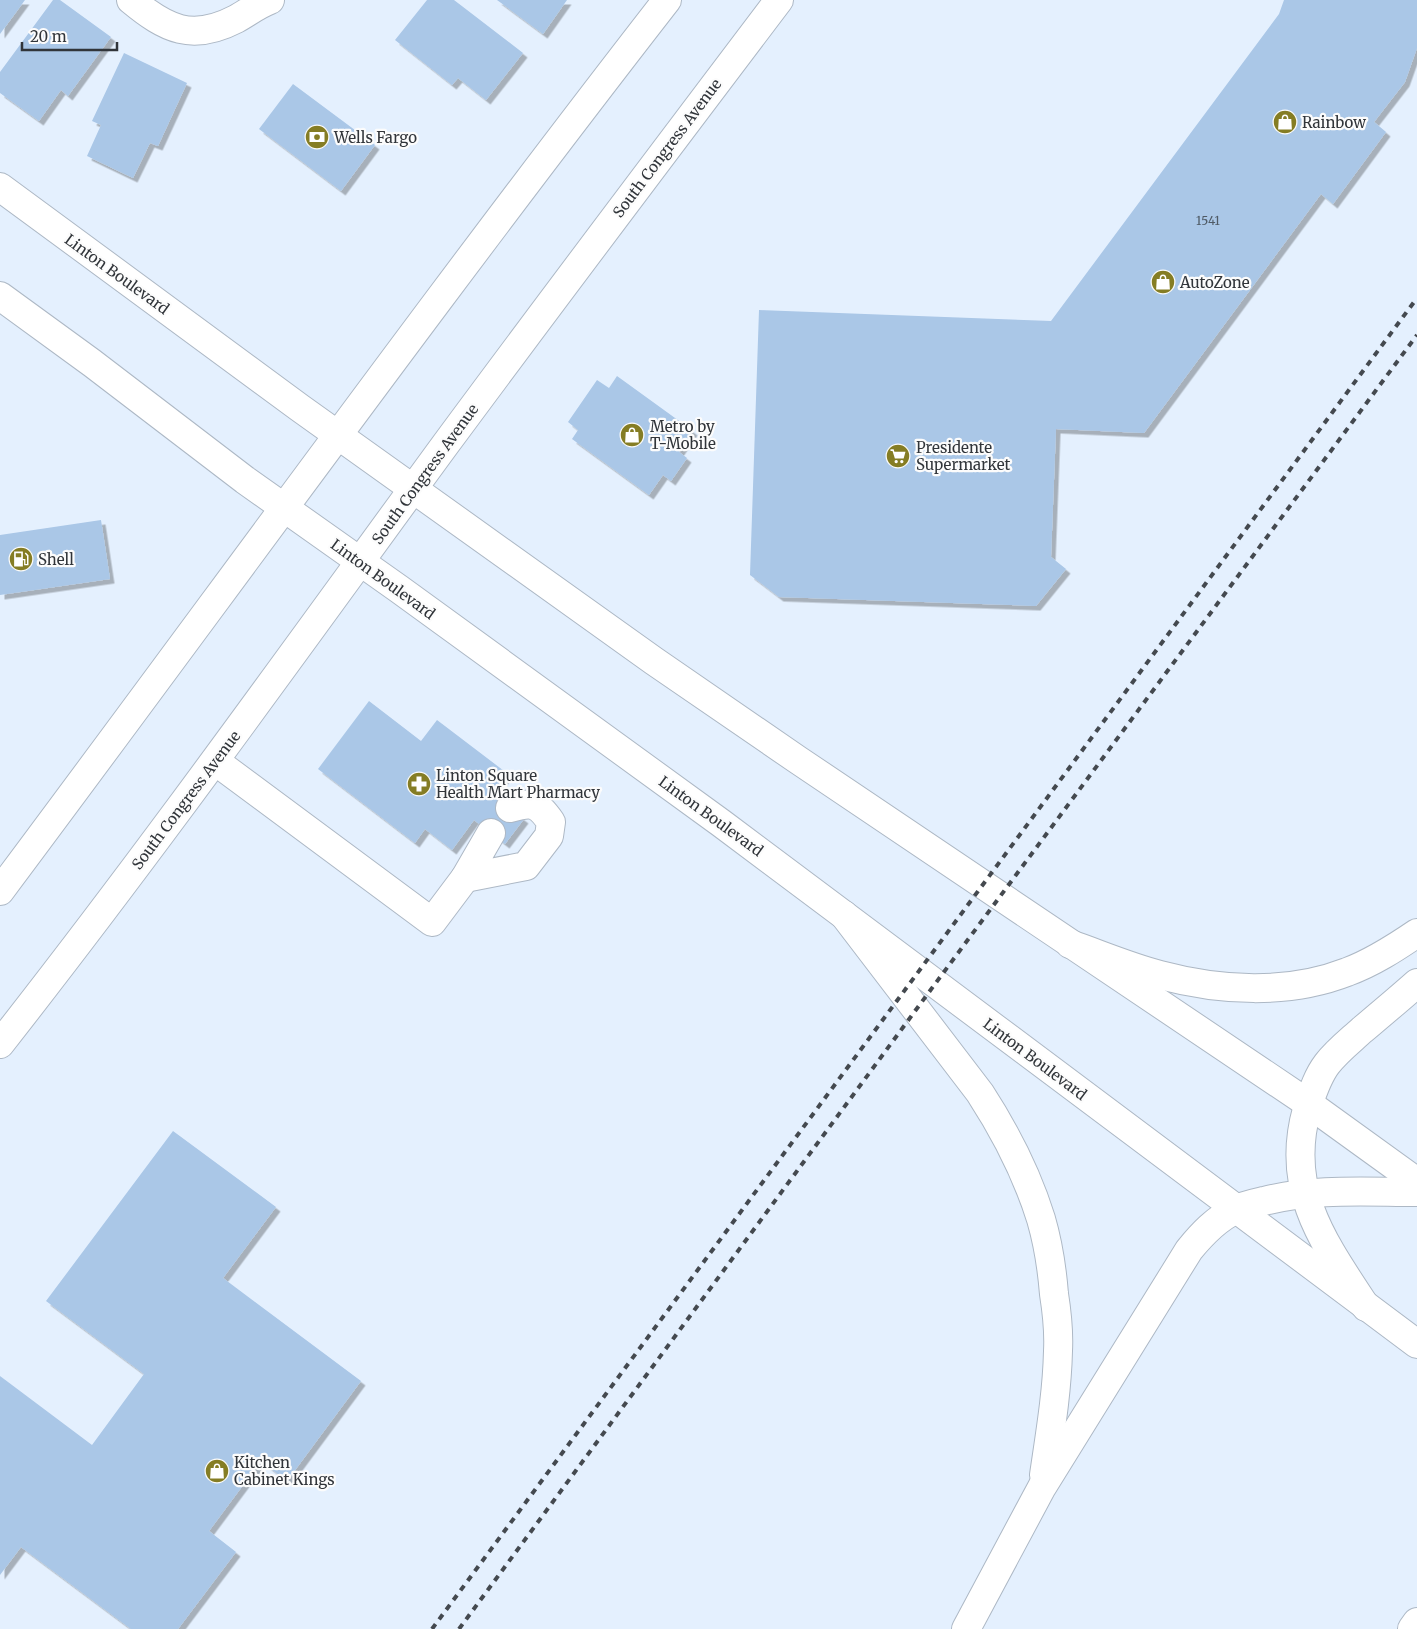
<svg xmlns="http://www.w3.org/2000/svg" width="1417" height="1629" font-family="Merriweather,serif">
	<defs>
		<filter id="shadow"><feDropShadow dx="4.5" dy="4.5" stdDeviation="0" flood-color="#0004"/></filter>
	</defs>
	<rect width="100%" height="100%" fill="#e4f0fe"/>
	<g fill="#aac7e7" filter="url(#shadow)">
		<path d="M 0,0 L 25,0 L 0,34 Z"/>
		<path d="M 53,0 L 60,0 L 111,37 L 68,96 L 61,90 L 39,121 L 0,93 L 0,72 Z"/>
		<path d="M 427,0 L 454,0 L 523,53 L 486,100 L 458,78 L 452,85 L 395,40 Z"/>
		<path d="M 497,0 L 567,0 L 543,34 Z"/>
		<path d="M 1284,0 L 1417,0 L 1417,48 L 1405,82 L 1374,122 L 1386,132 L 1333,204 L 1321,194 L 1144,433 L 1056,429 L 1051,557 L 1066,569 L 1036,606 L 779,597 L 750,575 L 759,310 L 1051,321 L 1279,14 Z"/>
		<path d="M 124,53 L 187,83 L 158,146 L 150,143 L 133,178 L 87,156 L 101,125 L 92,121 Z"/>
		<path d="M 293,84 L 375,145 L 341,191 L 259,129 Z"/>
		<path d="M 617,376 L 693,431 L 679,452 L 687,458 L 671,481 L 663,475 L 649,495 L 572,439 L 578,430 L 568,422 L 597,380 L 609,388 Z"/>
		<path d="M 101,520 L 110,579 L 0,595 L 0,535 Z"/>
		<path d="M 369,701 L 421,741 L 437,720 L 508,774 L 492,795 L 524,819 L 505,844 L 474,820 L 452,850 L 425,829 L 415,843 L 318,769 Z"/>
		<path d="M 173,1131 L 276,1207 L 223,1278 L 361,1381 L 287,1481 L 261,1461 L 209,1531 L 236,1552 L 178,1629 L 131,1629 L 21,1547 L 0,1575 L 0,1376 L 92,1445 L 144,1374 L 46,1301 Z"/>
	</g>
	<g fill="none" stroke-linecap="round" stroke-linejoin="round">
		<g stroke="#adb8c5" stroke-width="30">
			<g id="minor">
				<path d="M 131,0 C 166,29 192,42 236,19 C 247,13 257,5 270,0"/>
				<path d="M 215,761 L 432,922 L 465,878"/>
				<path d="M 491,833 L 465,878 L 526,866 L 549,836 L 551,822 C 537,802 532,802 510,808"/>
			</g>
		</g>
		<g stroke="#adb8c5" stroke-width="30">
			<g id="major">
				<path d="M 0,187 L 300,408 L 654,661 L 798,760 L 1309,1104 L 1417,1182"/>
				<path d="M 0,296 L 92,363 L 245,480 L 399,589 L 721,823 L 1417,1344"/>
				<path d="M 0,891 C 222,594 439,293 667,0"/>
				<path d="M 0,1044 C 154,848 298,646 445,445 C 555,296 667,148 779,0"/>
			</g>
		</g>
		<g stroke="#adb8c5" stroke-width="30">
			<g id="highway">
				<path d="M 844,915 L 980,1093 C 1006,1133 1027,1174 1041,1219 C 1048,1243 1052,1269 1054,1294 C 1057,1313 1059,1332 1058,1351 C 1057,1393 1050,1434 1044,1475"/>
				<path d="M 1070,944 C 1099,954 1129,967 1160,975 C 1220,991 1288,995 1347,972 C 1372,963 1395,948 1417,933"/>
				<path d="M 1366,1307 C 1324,1243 1284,1190 1307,1109 C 1312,1094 1317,1077 1327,1064 C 1337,1051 1350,1041 1362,1030 C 1381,1014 1399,999 1417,983"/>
				<path d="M 966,1629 L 1042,1487 L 1189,1250 C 1202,1234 1216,1219 1235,1210 C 1244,1205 1255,1203 1264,1201 C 1314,1188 1366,1192 1417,1192"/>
				<path d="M 1412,1629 L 1417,1622"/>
			</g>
		</g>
		<use href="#minor" stroke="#fff" stroke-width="28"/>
		<use href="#major" stroke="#fff" stroke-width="28"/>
		<use href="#highway" stroke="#fff" stroke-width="28"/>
		<g stroke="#44494f" stroke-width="4" stroke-dasharray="6 6" stroke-linecap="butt">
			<path d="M 432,1629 L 1417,298"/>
			<path d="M 459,1629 L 935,984 L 1417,335"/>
		</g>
	</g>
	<defs>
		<g id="shop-disc" transform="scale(1.25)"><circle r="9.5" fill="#857d24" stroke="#fcfcfc"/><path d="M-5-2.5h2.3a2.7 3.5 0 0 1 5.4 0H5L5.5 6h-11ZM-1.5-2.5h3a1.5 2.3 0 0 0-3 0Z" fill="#fff"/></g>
		<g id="bank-disc" transform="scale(1.25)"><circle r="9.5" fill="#857d24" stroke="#fcfcfc"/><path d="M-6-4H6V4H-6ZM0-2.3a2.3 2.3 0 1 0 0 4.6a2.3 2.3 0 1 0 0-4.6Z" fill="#fff"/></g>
		<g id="supermarket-disc" transform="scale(1.25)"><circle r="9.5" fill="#857d24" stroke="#fcfcfc"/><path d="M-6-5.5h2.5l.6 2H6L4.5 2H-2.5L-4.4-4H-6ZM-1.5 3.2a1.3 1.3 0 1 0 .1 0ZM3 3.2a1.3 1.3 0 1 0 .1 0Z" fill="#fff"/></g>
		<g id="fuel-disc" transform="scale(1.25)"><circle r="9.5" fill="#857d24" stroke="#fcfcfc"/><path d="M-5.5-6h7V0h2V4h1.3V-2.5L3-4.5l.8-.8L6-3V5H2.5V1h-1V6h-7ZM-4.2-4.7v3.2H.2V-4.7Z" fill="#fff"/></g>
		<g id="pharmacy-disc" transform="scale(1.25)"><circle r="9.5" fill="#857d24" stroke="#fcfcfc"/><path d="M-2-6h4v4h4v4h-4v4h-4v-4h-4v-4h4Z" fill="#fff"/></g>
	</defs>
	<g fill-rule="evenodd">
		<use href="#shop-disc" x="1285" y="122"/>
		<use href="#bank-disc" x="317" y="137"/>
		<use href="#shop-disc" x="1163" y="282"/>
		<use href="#shop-disc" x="632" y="435"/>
		<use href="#supermarket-disc" x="898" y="456"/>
		<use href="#fuel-disc" x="21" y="559"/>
		<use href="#pharmacy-disc" x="419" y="784"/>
		<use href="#shop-disc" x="217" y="1471"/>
	</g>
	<g text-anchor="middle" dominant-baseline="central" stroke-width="4.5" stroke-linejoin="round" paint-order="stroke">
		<g font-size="12" fill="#4f5a65">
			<text x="1208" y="220">1541</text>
		</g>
		<g font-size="15" fill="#31353a" stroke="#fcfcfc" text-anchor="start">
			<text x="1302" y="122">Rainbow</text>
			<text x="334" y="137">Wells Fargo</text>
			<text x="1180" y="282">AutoZone</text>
			<text x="650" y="426">Metro by<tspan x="650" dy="17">T-Mobile</tspan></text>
			<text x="916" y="447">Presidente<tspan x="916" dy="17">Supermarket</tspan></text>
			<text x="38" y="559">Shell</text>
			<text x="436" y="775">Linton Square<tspan x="436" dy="17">Health Mart Pharmacy</tspan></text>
			<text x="234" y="1462">Kitchen<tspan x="234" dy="17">Cabinet Kings</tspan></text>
		</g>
		<g font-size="15" fill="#31353a" stroke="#fcfcfc">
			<text transform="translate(667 148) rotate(-53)">South Congress Avenue</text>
			<text transform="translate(117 274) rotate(36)">Linton Boulevard</text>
			<text transform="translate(425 474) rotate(-54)">South Congress Avenue</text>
			<text transform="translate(383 579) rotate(36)">Linton Boulevard</text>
			<text transform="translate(186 800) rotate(-53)">South Congress Avenue</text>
			<text transform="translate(711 816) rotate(36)">Linton Boulevard</text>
			<text transform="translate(1035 1059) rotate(37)">Linton Boulevard</text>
		</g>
	</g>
	<path d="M22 42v8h95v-8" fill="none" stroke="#31353a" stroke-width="2.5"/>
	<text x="30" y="42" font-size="15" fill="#31353a" stroke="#fcfcfc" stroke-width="4" paint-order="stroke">20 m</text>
</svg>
